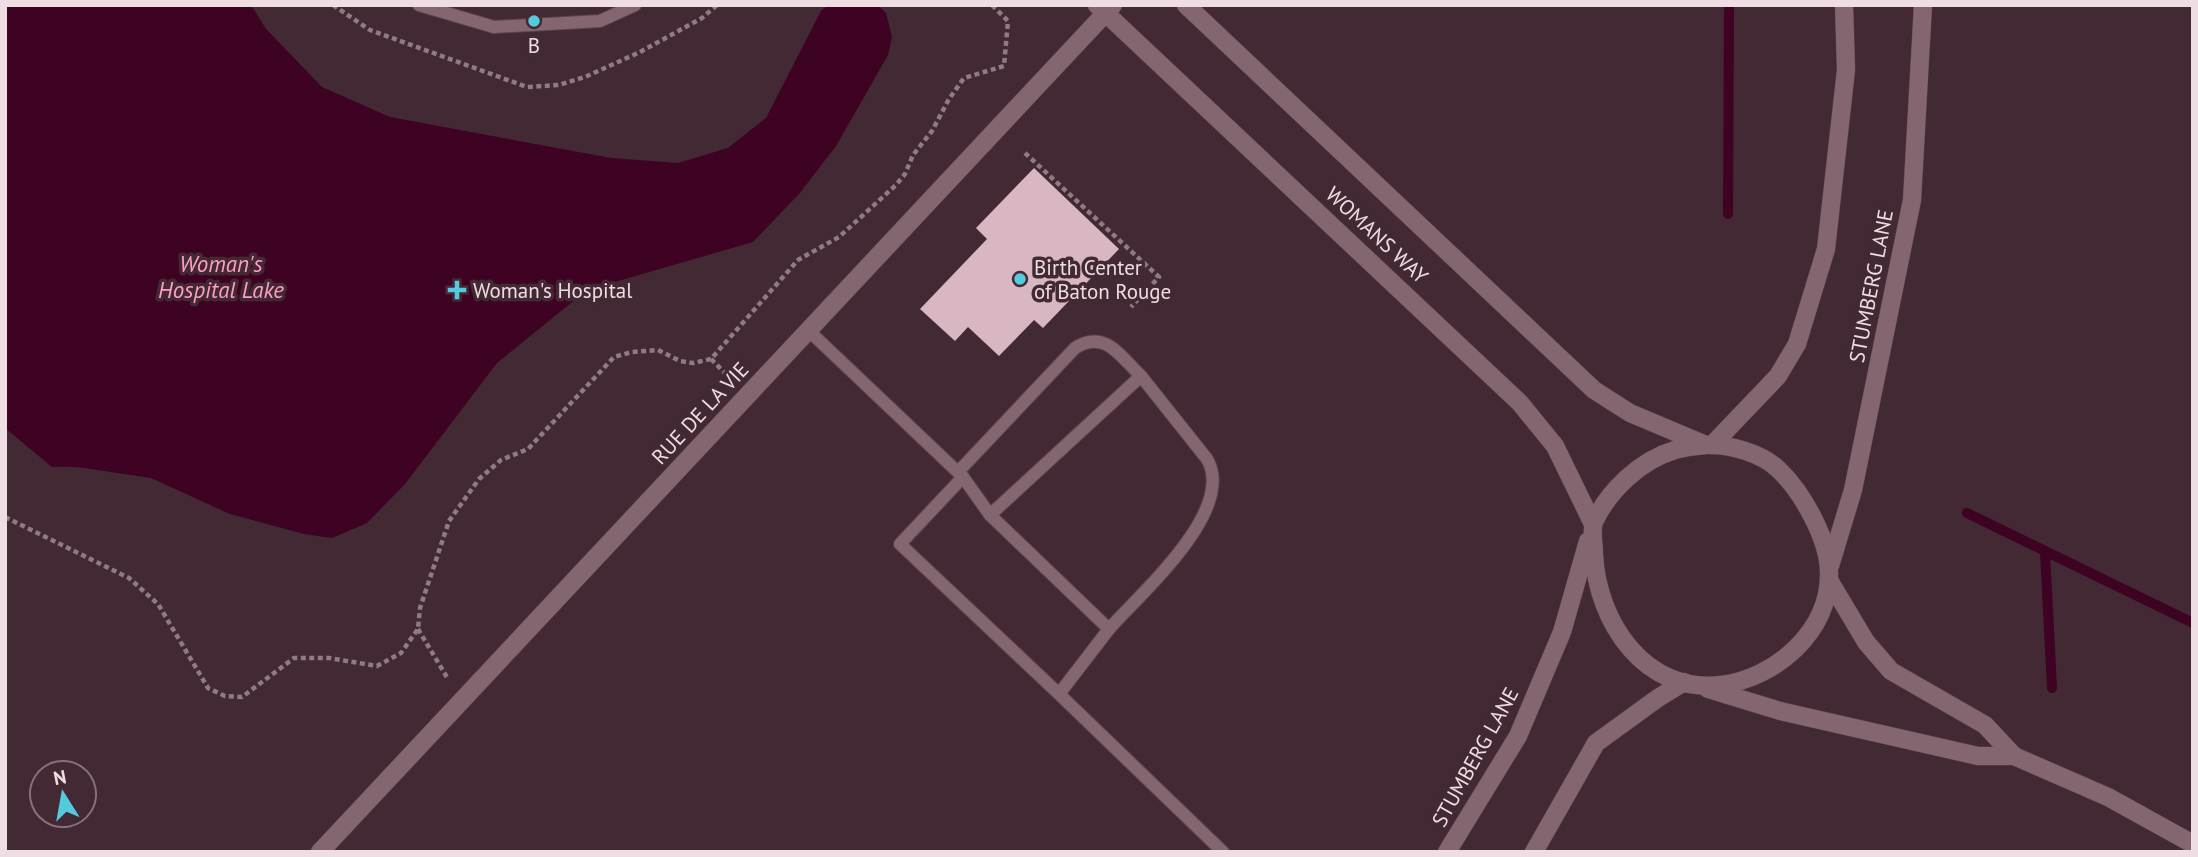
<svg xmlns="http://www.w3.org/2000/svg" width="2198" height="857" font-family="'PT Sans',sans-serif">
	<rect width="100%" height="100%" fill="#422933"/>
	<path fill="#3e0222" d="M 5,5 L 251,5 L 266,29 L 322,87 L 390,117 L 611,158 L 678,163 L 728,148 L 766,118 L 821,11 L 828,5 L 878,5 L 886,13 L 892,37 L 888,55 L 836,146 L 799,194 L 753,242 L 587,290 L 497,363 L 405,484 L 367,523 L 332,538 L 304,534 L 230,514 L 151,478 L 77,467 L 52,467 L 5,428 Z"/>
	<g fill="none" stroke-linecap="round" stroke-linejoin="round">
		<g stroke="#3e0222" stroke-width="10">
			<path d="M 1728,214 L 1729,5"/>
			<path d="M 1967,513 L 2193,623"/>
			<path d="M 2045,552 L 2052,688"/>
		</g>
	</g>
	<path fill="#d8b7c3" d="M 1034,168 L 1119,249 L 1043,328 L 1034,320 L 999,356 L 968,327 L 955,341 L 920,309 L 987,239 L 976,228 Z"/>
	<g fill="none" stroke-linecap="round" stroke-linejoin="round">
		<g stroke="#5b464f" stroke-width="14">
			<g id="lane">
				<path d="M 419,5 L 494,27 L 600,21 L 635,5"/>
				<path d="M 808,330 L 963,477 L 990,515 L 1109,629 L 1059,694 L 1223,852"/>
				<path d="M 958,472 L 1075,348 C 1105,329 1120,356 1141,376"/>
				<path d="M 963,477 L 900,544 L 1059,694"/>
				<path d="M 990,515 L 1141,376 L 1207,459 C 1237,510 1141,593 1109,629"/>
			</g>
		</g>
		<g stroke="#5b464f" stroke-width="19">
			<g id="street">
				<path d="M 1097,5 L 1520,403 L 1555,446 L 1593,524"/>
				<path d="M 1186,5 L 1594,390 L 1630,413 L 1706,445"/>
				<path d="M 2014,756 L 2108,797 L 2193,844"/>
				<path d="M 320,852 L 1113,5"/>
			</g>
		</g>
		<g stroke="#5b464f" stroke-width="19">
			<g id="secondary">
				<path d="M 1706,445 C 1729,444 1762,453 1779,470 C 1803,493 1829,540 1829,573 C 1830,631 1776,678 1721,685 C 1645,694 1597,622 1594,554 C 1594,545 1591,530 1594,522 C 1609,490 1641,460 1675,450 C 1684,447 1696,446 1706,445 Z"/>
				<path d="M 1712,445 L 1778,376 L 1797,344 L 1826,249 L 1846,70 L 1844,5"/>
				<path d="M 1830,566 L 1853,490 L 1912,200 L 1923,5"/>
				<path d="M 1708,689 L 1780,711 L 1978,756 L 2014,756 L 1985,725 L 1891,671 L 1866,642 L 1829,580"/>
				<path d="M 1447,852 L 1518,736 L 1562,632 L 1588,541"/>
				<path d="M 1534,852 L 1596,743 L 1658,698 L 1684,682"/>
			</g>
		</g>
		<g stroke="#907b83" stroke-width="4.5" stroke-dasharray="5 3.5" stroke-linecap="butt">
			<path d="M 333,5 L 370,30 L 527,87 L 559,85 L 585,77 L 640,52 L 702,18 L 717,5"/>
			<path d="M 1025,153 L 1159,277 L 1131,307"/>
			<path d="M 711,359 L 730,378"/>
			<path d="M 5,517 L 129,578 L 158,604 L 208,688 L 225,696 L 242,697 L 294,658 L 329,658 L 377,666 L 401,653 L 418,629 L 420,608 L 449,521 L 479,479 L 501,460 L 528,449 L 614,357 L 632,352 L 658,350 L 680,361 L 693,363 L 711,359 L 798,260 L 839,237 L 896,185 L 905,174 L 913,155 L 932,131 L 949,99 L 964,78 L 1004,66 L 1008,21 L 992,5"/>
			<path d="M 418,629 L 448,679"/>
		</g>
		<use href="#lane" stroke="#836670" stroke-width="12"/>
		<use href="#street" stroke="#836670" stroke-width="18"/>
		<use href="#secondary" stroke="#836670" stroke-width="18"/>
	</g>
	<g fill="#54cadd" stroke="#422933" stroke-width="2.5">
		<circle cx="534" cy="21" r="7"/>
		<circle cx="1020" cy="279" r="7"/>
		<path d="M453.5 279.5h7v7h7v7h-7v7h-7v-7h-7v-7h7z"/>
	</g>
	<g text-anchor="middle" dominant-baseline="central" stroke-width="7" stroke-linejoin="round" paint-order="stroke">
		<g font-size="21" fill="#eedde3" stroke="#422933" text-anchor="start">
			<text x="534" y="45" text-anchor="middle">B</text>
			<text x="1034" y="267">Birth Center<tspan x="1034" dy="24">of Baton Rouge</tspan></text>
			<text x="473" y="290">Woman's Hospital</text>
		</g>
		<g font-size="21" fill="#eedde3" stroke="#422933">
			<text transform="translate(1377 235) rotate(43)">WOMANS WAY</text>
			<text transform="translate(1871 286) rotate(-79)">STUMBERG LANE</text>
			<text transform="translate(700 413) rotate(-47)">RUE DE LA VIE</text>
			<text transform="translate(1475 757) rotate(-61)">STUMBERG LANE</text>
		</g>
		<g font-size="23" font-style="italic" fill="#fe9dc4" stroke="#422933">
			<text x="221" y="263">Woman's<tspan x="221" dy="26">Hospital Lake</tspan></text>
		</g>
	</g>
	<rect width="2198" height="857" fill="none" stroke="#eedde3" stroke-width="14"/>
	<g transform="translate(63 794) rotate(349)"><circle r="33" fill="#422933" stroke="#877179" stroke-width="2"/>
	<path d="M0-5L12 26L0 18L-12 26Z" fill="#54cadd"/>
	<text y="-10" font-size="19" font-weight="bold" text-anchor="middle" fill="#eedde3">N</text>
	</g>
</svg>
